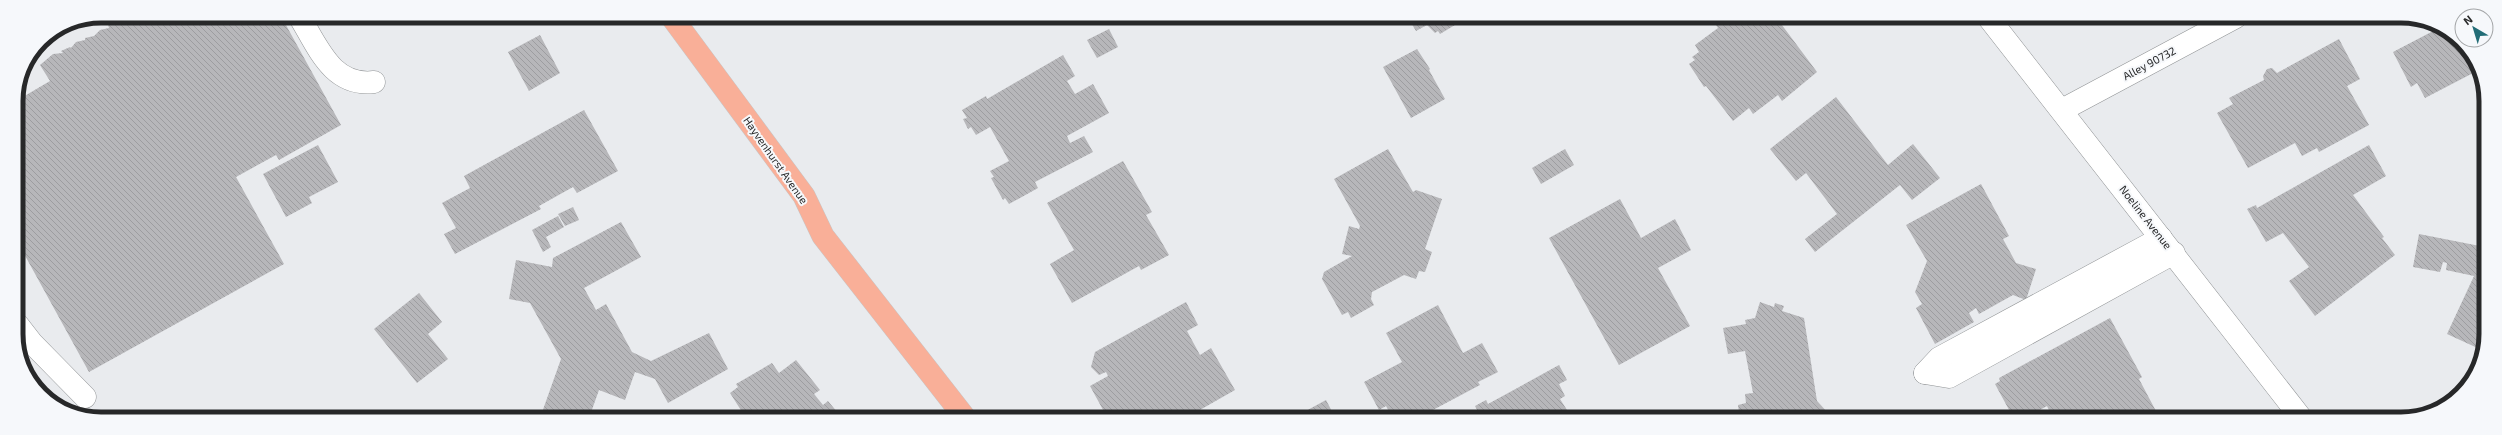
<svg xmlns="http://www.w3.org/2000/svg" width="2502" height="435" font-family="'Exo 2',sans-serif">
	<defs>
		<pattern id="building-back-hatch" width="6" height="6" patternUnits="userSpaceOnUse"><rect width="6" height="6" fill="#b7b7ba"/><path d="M-1 5l2 2M0 0l6 6M5-1l2 2" fill="none" stroke="#9d9da0"/></pattern>
	</defs>
	<rect width="100%" height="100%" fill="#e9ebee"/>
	<g fill="url(#building-back-hatch)">
		<path d="M 123,16 L 281,16 L 341,125 L 279,160 L 276,155 L 236,177 L 284,264 L 89,372 L 17,241 L 16,101 L 50,81 L 40,65 L 53,54 L 63,53 L 61,51 L 70,47 L 71,48 L 76,42 L 85,40 L 85,38 L 94,36 L 100,30 L 109,28 L 108,25 Z"/>
		<path d="M 1407,16 L 1470,16 L 1440,34 L 1438,31 L 1435,33 L 1427,25 L 1416,31 Z"/>
		<path d="M 1686,17 L 1702,17 L 1692,24 Z"/>
		<path d="M 1710,17 L 1776,17 L 1817,72 L 1782,101 L 1778,95 L 1753,114 L 1749,108 L 1733,121 L 1706,86 L 1704,87 L 1689,64 L 1695,60 L 1692,57 L 1699,52 L 1695,45 L 1718,28 Z"/>
		<path d="M 1109,29 L 1118,47 L 1097,58 L 1087,40 Z"/>
		<path d="M 2437,29 L 2461,41 L 2477,71 L 2425,98 L 2417,83 L 2411,87 L 2393,52 Z"/>
		<path d="M 540,35 L 560,73 L 529,91 L 508,52 Z"/>
		<path d="M 2339,39 L 2360,79 L 2347,86 L 2369,125 L 2319,152 L 2317,148 L 2302,156 L 2295,143 L 2248,168 L 2217,113 L 2233,104 L 2229,98 L 2264,80 L 2263,76 L 2267,69 L 2272,68 L 2277,73 Z"/>
		<path d="M 1417,49 L 1430,69 L 1429,70 L 1445,99 L 1411,118 L 1383,67 Z"/>
		<path d="M 1063,55 L 1075,76 L 1067,81 L 1075,94 L 1093,84 L 1109,113 L 1067,136 L 1070,143 L 1084,136 L 1093,152 L 1035,182 L 1038,188 L 1009,204 L 1005,198 L 1003,200 L 991,178 L 994,177 L 990,171 L 1009,161 L 990,127 L 976,135 L 971,127 L 968,129 L 963,119 L 967,118 L 962,110 L 986,96 L 987,99 Z"/>
		<path d="M 1836,97 L 1888,165 L 1913,144 L 1940,178 L 1912,200 L 1900,185 L 1815,252 L 1805,239 L 1837,214 L 1806,173 L 1796,181 L 1770,149 Z"/>
		<path d="M 584,110 L 618,171 L 577,193 L 573,187 L 539,206 L 541,209 L 455,254 L 444,234 L 456,228 L 442,203 L 470,188 L 464,176 Z"/>
		<path d="M 318,145 L 338,182 L 309,197 L 312,203 L 286,217 L 263,174 Z"/>
		<path d="M 2369,145 L 2386,176 L 2353,195 L 2384,237 L 2382,238 L 2395,255 L 2315,316 L 2289,281 L 2309,267 L 2283,233 L 2266,242 L 2247,209 L 2256,205 L 2257,208 Z"/>
		<path d="M 1388,149 L 1413,192 L 1416,190 L 1442,199 L 1425,249 L 1432,252 L 1425,272 L 1419,271 L 1416,279 L 1404,275 L 1372,292 L 1371,299 L 1374,305 L 1351,318 L 1348,312 L 1342,315 L 1322,279 L 1324,272 L 1352,256 L 1342,254 L 1349,226 L 1359,229 L 1360,226 L 1334,179 Z"/>
		<path d="M 1565,149 L 1574,165 L 1541,184 L 1532,168 Z"/>
		<path d="M 1123,161 L 1152,212 L 1146,215 L 1169,255 L 1141,270 L 1139,266 L 1072,303 L 1050,264 L 1074,250 L 1047,203 Z"/>
		<path d="M 1981,184 L 2009,236 L 2003,239 L 2016,263 L 2036,269 L 2026,300 L 2013,295 L 1979,314 L 1976,308 L 1969,313 L 1974,322 L 1935,344 L 1916,308 L 1922,304 L 1915,292 L 1927,261 L 1906,225 Z"/>
		<path d="M 1620,199 L 1641,238 L 1675,219 L 1691,250 L 1658,268 L 1690,326 L 1619,365 L 1549,238 Z"/>
		<path d="M 573,207 L 579,220 L 565,226 L 558,214 Z"/>
		<path d="M 558,216 L 564,227 L 546,237 L 551,247 L 543,252 L 532,230 Z"/>
		<path d="M 621,222 L 641,257 L 584,288 L 596,310 L 606,304 L 632,352 L 651,361 L 709,333 L 728,369 L 668,403 L 655,379 L 635,372 L 625,400 L 599,390 L 589,418 L 540,418 L 561,359 L 530,303 L 509,299 L 516,260 L 552,267 L 553,258 Z"/>
		<path d="M 2419,234 L 2485,247 L 2484,351 L 2447,334 L 2474,276 L 2446,270 L 2447,263 L 2443,262 L 2440,272 L 2413,267 Z"/>
		<path d="M 419,293 L 442,322 L 428,334 L 448,359 L 417,383 L 374,329 Z"/>
		<path d="M 1186,302 L 1198,325 L 1187,331 L 1200,355 L 1211,348 L 1235,390 L 1184,419 L 1108,419 L 1090,386 L 1108,376 L 1106,372 L 1099,375 L 1091,367 L 1095,352 Z"/>
		<path d="M 1760,302 L 1774,307 L 1775,303 L 1784,306 L 1782,311 L 1804,318 L 1817,401 L 1828,413 L 1822,419 L 1740,419 L 1738,405 L 1746,403 L 1745,394 L 1753,393 L 1745,351 L 1728,354 L 1723,328 L 1746,324 L 1745,320 L 1755,318 Z"/>
		<path d="M 1438,305 L 1463,353 L 1482,343 L 1498,372 L 1478,382 L 1480,385 L 1431,411 L 1435,419 L 1393,419 L 1386,406 L 1379,410 L 1364,382 L 1402,362 L 1386,333 Z"/>
		<path d="M 2110,318 L 2142,377 L 2139,379 L 2157,413 L 2145,419 L 2053,419 L 2047,406 L 2023,419 L 2014,419 L 1995,384 L 2000,381 L 1999,378 Z"/>
		<path d="M 796,360 L 820,390 L 814,394 L 823,405 L 828,401 L 842,418 L 765,418 L 760,412 L 749,418 L 744,415 L 730,393 L 738,387 L 736,384 L 772,363 L 779,373 Z"/>
		<path d="M 1559,365 L 1567,380 L 1559,384 L 1565,396 L 1560,399 L 1567,410 L 1550,419 L 1482,419 L 1475,406 L 1486,400 L 1488,404 Z"/>
		<path d="M 1326,400 L 1336,419 L 1291,419 Z"/>
	</g>
	<g fill="none" stroke-linecap="round" stroke-linejoin="round">
		<g stroke="#909395" stroke-width="23">
			<g id="minor">
				<path d="M 299,16 C 318,47 332,87 374,82"/>
				<path d="M 1988,17 L 2302,419"/>
				<path d="M 2062,110 L 2236,17"/>
				<path d="M 18,325 L 32,343 L 85,397"/>
				<path d="M 1925,373 L 1949,377 L 2174,253"/>
				<path d="M 1925,373 L 1939,358 L 2161,238"/>
			</g>
		</g>
		<g stroke="#c7c7c7" stroke-width="23">
			<path id="major" d="M 671,16 L 804,196 L 823,236 L 966,419"/>
		</g>
		<use href="#minor" stroke="#fff" stroke-width="22"/>
		<use href="#major" stroke="#f9af98" stroke-width="22"/>
	</g>
	<g text-anchor="middle" dominant-baseline="central" stroke-width="4" stroke-linejoin="round" paint-order="stroke">
		<g font-size="11" fill="#272829" stroke="#f6f8fb">
			<text transform="translate(2149 63) rotate(-28)">Alley 90732</text>
			<text transform="translate(776 160) rotate(55)">Hayvenhurst Avenue</text>
			<text transform="translate(2146 217) rotate(52)">Noeline Avenue</text>
		</g>
	</g>
	<path d="M0 0H2502V435H0ZM101 23H2401A78 78 0 0 1 2479 101V334A78 78 0 0 1 2401 412H101A78 78 0 0 1 23 334V101A78 78 0 0 1 101 23Z" fill="#f6f8fb" fill-rule="evenodd"/>
	<path fill="none" stroke="#272829" stroke-width="5" d="M101 23H2401A78 78 0 0 1 2479 101V334A78 78 0 0 1 2401 412H101A78 78 0 0 1 23 334V101A78 78 0 0 1 101 23Z"/>
	<g transform="translate(2474 28) rotate(322)"><circle r="19" fill="#f6f8fb" stroke="#a3a5a7"/>
	<path d="M0-3L7 15L0 10L-7 15Z" fill="#226c76"/>
	<text y="-6" font-size="11" font-weight="bold" text-anchor="middle" fill="#272829">N</text>
	</g>
</svg>
